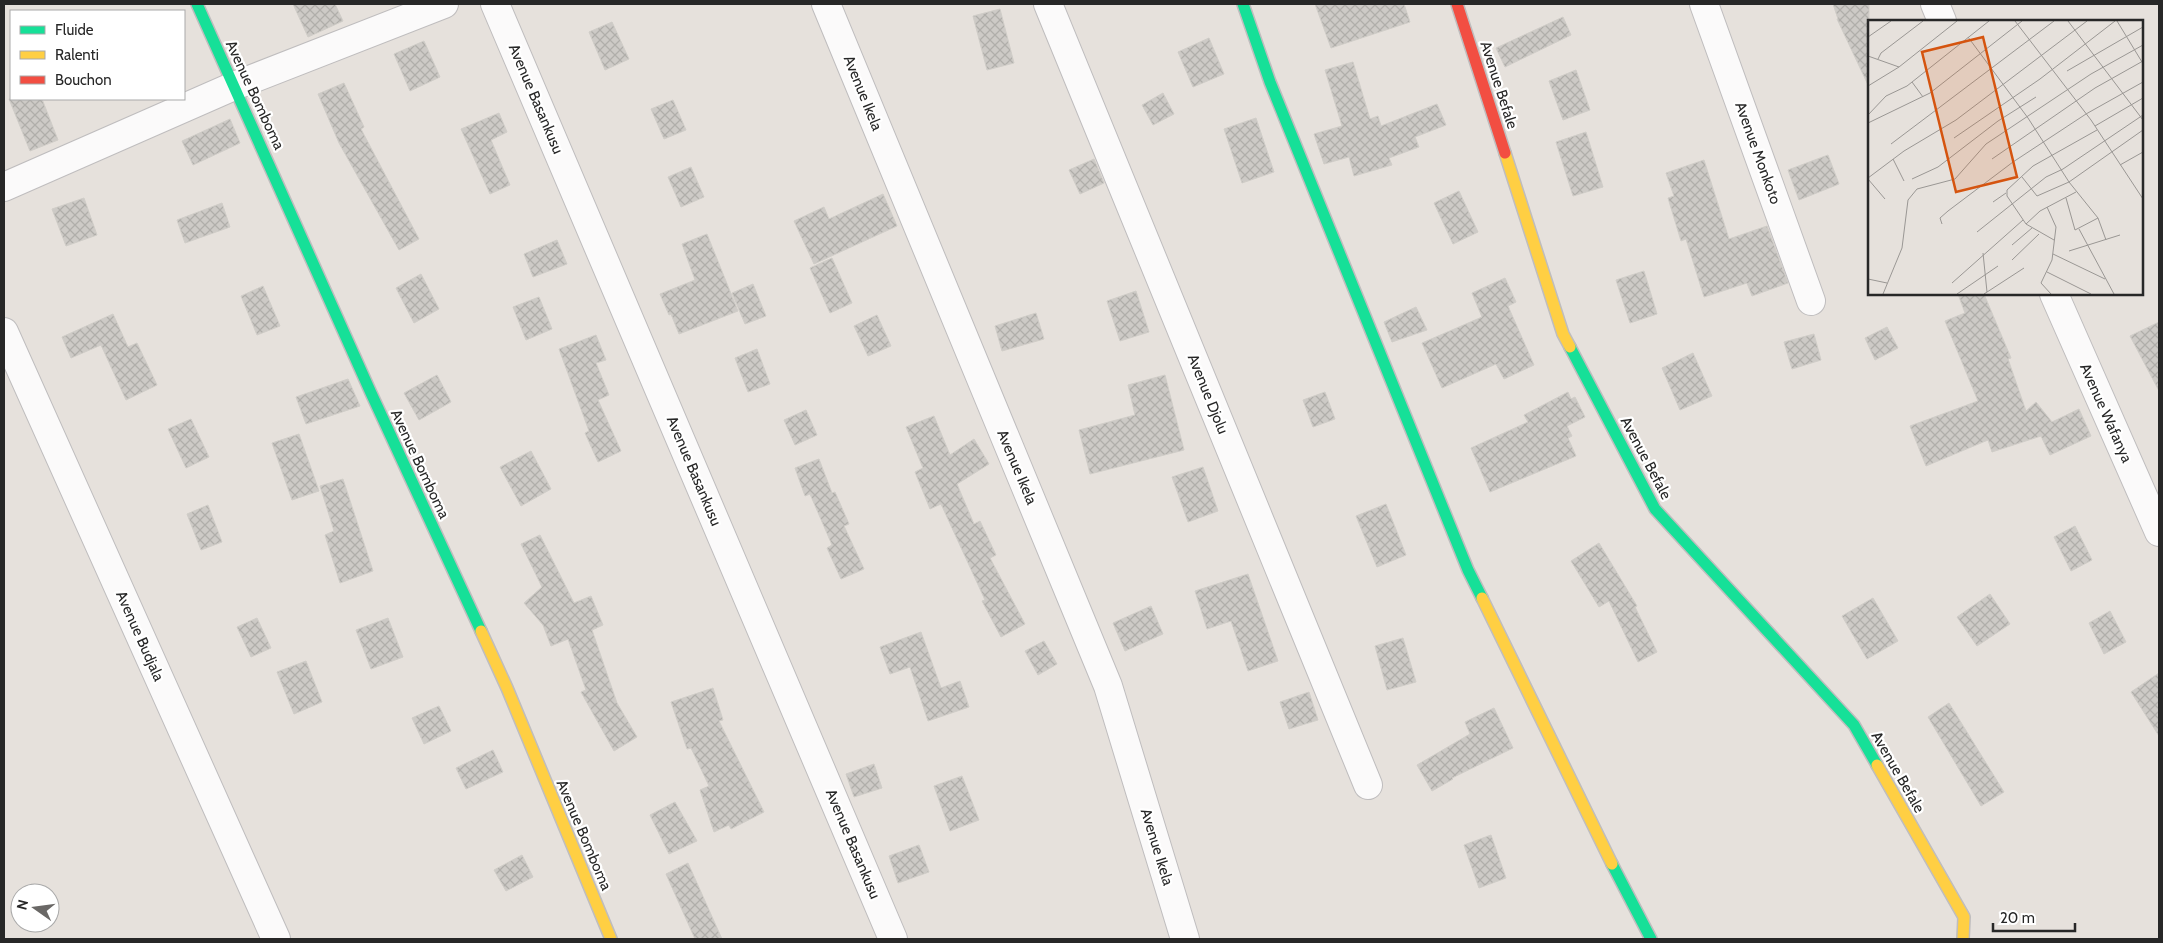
<svg xmlns="http://www.w3.org/2000/svg" width="2163" height="943" font-family="Cabin,sans-serif">
	<defs>
		<pattern id="building-cross-hatch" width="8" height="8" patternUnits="userSpaceOnUse" patternTransform="scale(1.25)"><rect width="8" height="8" fill="#cdcac6"/><path d="M0 0l8 8M0 8l8-8" fill="none" stroke="#b0aeaa"/></pattern>
	</defs>
	<rect width="100%" height="100%" fill="#e6e1dc"/>
	<g fill="url(#building-cross-hatch)" stroke="#d0cdc8">
		<path d="M 293,4 L 335,4 L 343,21 L 308,37 Z"/>
		<path d="M 1315,4 L 1404,4 L 1410,22 L 1331,48 Z"/>
		<path d="M 1833,4 L 1869,4 L 1869,87 L 1837,19 L 1838,19 Z"/>
		<path d="M 1000,9 L 1014,63 L 987,70 L 973,16 Z"/>
		<path d="M 1563,17 L 1571,35 L 1505,67 L 1496,48 Z"/>
		<path d="M 612,22 L 629,59 L 605,70 L 589,32 Z"/>
		<path d="M 1209,38 L 1224,74 L 1193,87 L 1178,52 Z"/>
		<path d="M 424,41 L 440,77 L 410,91 L 394,54 Z"/>
		<path d="M 1353,62 L 1370,119 L 1378,116 L 1381,126 L 1437,104 L 1446,125 L 1415,137 L 1419,147 L 1389,158 L 1392,165 L 1354,176 L 1349,157 L 1324,164 L 1314,134 L 1342,126 L 1325,70 Z"/>
		<path d="M 1576,70 L 1590,110 L 1563,120 L 1549,81 Z"/>
		<path d="M 344,83 L 364,127 L 361,129 L 419,239 L 399,250 L 339,143 L 318,94 Z"/>
		<path d="M 1163,93 L 1174,114 L 1153,125 L 1142,105 Z"/>
		<path d="M 9,99 L 42,99 L 58,140 L 30,151 Z"/>
		<path d="M 673,100 L 686,130 L 664,139 L 651,109 Z"/>
		<path d="M 499,113 L 507,132 L 491,140 L 510,185 L 490,194 L 461,129 Z"/>
		<path d="M 1256,118 L 1274,172 L 1242,183 L 1224,129 Z"/>
		<path d="M 230,119 L 240,143 L 193,165 L 182,141 Z"/>
		<path d="M 1586,132 L 1603,187 L 1573,196 L 1556,142 Z"/>
		<path d="M 1828,155 L 1839,184 L 1799,200 L 1788,170 Z"/>
		<path d="M 1094,159 L 1104,183 L 1080,194 L 1069,170 Z"/>
		<path d="M 1704,160 L 1729,239 L 1767,226 L 1788,283 L 1752,296 L 1747,283 L 1704,297 L 1686,239 L 1681,241 L 1668,198 L 1674,196 L 1666,173 Z"/>
		<path d="M 691,167 L 704,197 L 681,207 L 668,177 Z"/>
		<path d="M 1459,191 L 1478,232 L 1453,244 L 1434,203 Z"/>
		<path d="M 883,194 L 897,226 L 814,264 L 794,221 L 824,207 L 829,219 Z"/>
		<path d="M 84,198 L 97,235 L 66,246 L 52,209 Z"/>
		<path d="M 222,203 L 230,227 L 185,243 L 177,220 Z"/>
		<path d="M 707,234 L 738,311 L 679,334 L 671,314 L 669,315 L 660,294 L 695,280 L 682,244 Z"/>
		<path d="M 557,240 L 567,264 L 533,277 L 524,254 Z"/>
		<path d="M 832,258 L 852,303 L 830,313 L 810,268 Z"/>
		<path d="M 1644,271 L 1657,314 L 1630,323 L 1616,280 Z"/>
		<path d="M 421,274 L 439,309 L 414,323 L 396,288 Z"/>
		<path d="M 1505,278 L 1516,302 L 1508,306 L 1534,365 L 1504,379 L 1496,364 L 1442,388 L 1422,343 L 1482,317 L 1472,293 Z"/>
		<path d="M 753,284 L 766,316 L 745,324 L 732,293 Z"/>
		<path d="M 263,286 L 280,326 L 257,335 L 241,296 Z"/>
		<path d="M 1136,291 L 1149,332 L 1120,341 L 1107,301 Z"/>
		<path d="M 1958,294 L 1984,294 L 2011,358 L 2008,359 L 2026,411 L 2036,402 L 2052,422 L 2079,409 L 2091,436 L 2050,455 L 2041,436 L 1992,452 L 1988,440 L 1926,466 L 1910,426 L 1978,401 L 1945,321 L 1965,313 Z"/>
		<path d="M 539,297 L 552,329 L 526,340 L 513,307 Z"/>
		<path d="M 1416,307 L 1427,330 L 1392,342 L 1384,322 Z"/>
		<path d="M 1036,313 L 1044,339 L 1002,351 L 995,326 Z"/>
		<path d="M 113,314 L 128,347 L 137,343 L 157,385 L 126,400 L 101,345 L 71,358 L 62,337 Z"/>
		<path d="M 877,315 L 891,346 L 868,356 L 854,326 Z"/>
		<path d="M 2159,322 L 2159,391 L 2130,336 Z"/>
		<path d="M 1887,327 L 1898,348 L 1875,360 L 1865,338 Z"/>
		<path d="M 1814,334 L 1821,360 L 1792,369 L 1784,342 Z"/>
		<path d="M 596,335 L 606,360 L 596,363 L 609,395 L 598,400 L 621,451 L 598,462 L 585,433 L 589,431 L 559,349 Z"/>
		<path d="M 757,349 L 770,384 L 748,392 L 735,358 Z"/>
		<path d="M 1693,353 L 1712,396 L 1680,410 L 1662,368 Z"/>
		<path d="M 437,375 L 451,402 L 419,420 L 404,393 Z"/>
		<path d="M 1165,375 L 1184,450 L 1090,474 L 1079,430 L 1135,415 L 1128,385 Z"/>
		<path d="M 348,379 L 360,406 L 306,424 L 296,397 Z"/>
		<path d="M 1325,392 L 1335,419 L 1313,427 L 1303,400 Z"/>
		<path d="M 1568,392 L 1571,399 L 1575,397 L 1585,417 L 1567,426 L 1572,436 L 1568,438 L 1576,456 L 1490,492 L 1471,448 L 1528,422 L 1524,415 Z"/>
		<path d="M 806,410 L 817,435 L 795,445 L 784,420 Z"/>
		<path d="M 934,416 L 950,455 L 974,439 L 989,464 L 957,484 L 974,524 L 980,521 L 996,555 L 990,558 L 1025,624 L 1001,637 L 982,601 L 985,600 L 941,504 L 930,509 L 915,472 L 923,468 L 906,427 Z"/>
		<path d="M 191,419 L 209,457 L 186,468 L 168,429 Z"/>
		<path d="M 299,434 L 319,491 L 292,500 L 272,443 Z"/>
		<path d="M 531,451 L 551,489 L 521,506 L 500,467 Z"/>
		<path d="M 819,459 L 832,493 L 835,492 L 849,524 L 844,526 L 864,569 L 841,579 L 827,548 L 832,545 L 810,494 L 805,496 L 795,468 Z"/>
		<path d="M 1203,467 L 1218,511 L 1188,522 L 1172,477 Z"/>
		<path d="M 343,479 L 373,571 L 340,583 L 325,535 L 334,531 L 320,486 Z"/>
		<path d="M 1386,504 L 1406,555 L 1377,567 L 1356,516 Z"/>
		<path d="M 208,505 L 222,542 L 201,550 L 187,514 Z"/>
		<path d="M 2075,526 L 2092,560 L 2071,571 L 2054,537 Z"/>
		<path d="M 540,535 L 574,603 L 591,596 L 603,625 L 592,630 L 617,703 L 637,737 L 614,751 L 581,692 L 586,690 L 568,639 L 551,646 L 543,625 L 524,603 L 542,587 L 521,544 Z"/>
		<path d="M 1599,543 L 1637,606 L 1635,607 L 1657,652 L 1638,662 L 1609,601 L 1599,607 L 1571,561 Z"/>
		<path d="M 1248,574 L 1278,661 L 1248,671 L 1231,621 L 1207,629 L 1195,591 Z"/>
		<path d="M 1990,594 L 2010,624 L 1977,646 L 1957,617 Z"/>
		<path d="M 1873,598 L 1898,641 L 1867,659 L 1842,616 Z"/>
		<path d="M 1151,606 L 1163,634 L 1125,651 L 1113,623 Z"/>
		<path d="M 2110,611 L 2126,642 L 2104,654 L 2089,623 Z"/>
		<path d="M 257,618 L 271,648 L 251,657 L 237,627 Z"/>
		<path d="M 388,618 L 403,657 L 371,669 L 356,630 Z"/>
		<path d="M 921,632 L 941,688 L 960,681 L 969,707 L 928,721 L 910,667 L 890,674 L 880,647 Z"/>
		<path d="M 1403,638 L 1416,682 L 1387,690 L 1375,646 Z"/>
		<path d="M 1044,641 L 1057,664 L 1038,675 L 1025,651 Z"/>
		<path d="M 306,661 L 322,702 L 294,714 L 277,672 Z"/>
		<path d="M 2159,673 L 2159,736 L 2131,692 Z"/>
		<path d="M 713,688 L 723,720 L 719,721 L 764,812 L 731,829 L 729,825 L 714,832 L 700,790 L 709,786 L 691,748 L 687,749 L 671,702 Z"/>
		<path d="M 1309,692 L 1318,720 L 1289,729 L 1280,702 Z"/>
		<path d="M 1949,703 L 2004,792 L 1981,806 L 1928,717 Z"/>
		<path d="M 439,706 L 451,731 L 424,744 L 412,718 Z"/>
		<path d="M 1494,708 L 1513,748 L 1452,778 L 1453,779 L 1432,791 L 1417,765 L 1470,734 L 1465,722 Z"/>
		<path d="M 493,750 L 503,772 L 466,789 L 456,768 Z"/>
		<path d="M 874,764 L 882,788 L 854,797 L 846,774 Z"/>
		<path d="M 962,776 L 979,820 L 950,831 L 934,786 Z"/>
		<path d="M 675,802 L 697,841 L 669,854 L 650,815 Z"/>
		<path d="M 1491,835 L 1506,878 L 1479,888 L 1464,845 Z"/>
		<path d="M 919,845 L 929,872 L 898,883 L 889,856 Z"/>
		<path d="M 522,855 L 533,877 L 506,891 L 494,870 Z"/>
		<path d="M 688,863 L 722,939 L 695,939 L 666,874 Z"/>
	</g>
	<g fill="none" stroke-linecap="round" stroke-linejoin="round">
		<g stroke="#bfbdbe" stroke-width="30">
			<g id="street">
				<path d="M 495,4 L 893,939"/>
				<path d="M 826,4 L 1108,686 L 1185,939"/>
				<path d="M 1048,4 L 1368,785"/>
				<path d="M 1704,4 L 1811,301"/>
				<path d="M 1935,4 L 1942,21"/>
				<path d="M 4,187 L 234,86 L 444,4"/>
				<path d="M 2054,294 L 2159,532"/>
				<path d="M 4,332 L 276,939"/>
			</g>
		</g>
		<g stroke="#bfbdbe" stroke-width="14">
			<g id="fast">
				<path d="M 197,4 L 371,393 L 481,631"/>
				<path d="M 1243,4 L 1270,82 L 1468,570 L 1482,598"/>
				<path d="M 1570,347 L 1655,509 L 1854,725 L 1877,765"/>
				<path d="M 1612,864 L 1651,939"/>
			</g>
		</g>
		<g stroke="#bfbdbe" stroke-width="14">
			<g id="slow">
				<path d="M 1505,153 L 1563,334 L 1570,347"/>
				<path d="M 1482,598 L 1612,864"/>
				<path d="M 481,631 L 507,688 L 611,939"/>
				<path d="M 1877,765 L 1964,917 L 1963,939"/>
			</g>
		</g>
		<g stroke="#bfbdbe" stroke-width="14">
			<path id="jam" d="M 1457,4 L 1505,153"/>
		</g>
		<use href="#street" stroke="#fbfafa" stroke-width="28"/>
		<use href="#fast" stroke="#16e098" stroke-width="11"/>
		<use href="#slow" stroke="#ffcf43" stroke-width="11"/>
		<use href="#jam" stroke="#f24e42" stroke-width="11"/>
	</g>
	<g text-anchor="middle" dominant-baseline="central" stroke-width="4.5" stroke-linejoin="round" paint-order="stroke">
		<g font-size="15" fill="#272727" stroke="#fff">
			<text transform="translate(1499 85) rotate(72)">Avenue Befale</text>
			<text transform="translate(863 93) rotate(68)">Avenue Ikela</text>
			<text transform="translate(255 95) rotate(65)">Avenue Bomboma</text>
			<text transform="translate(536 99) rotate(67)">Avenue Basankusu</text>
			<text transform="translate(1758 153) rotate(70)">Avenue Monkoto</text>
			<text transform="translate(1208 394) rotate(68)">Avenue Djolu</text>
			<text transform="translate(2106 413) rotate(66)">Avenue Wafanya</text>
			<text transform="translate(1646 458) rotate(62)">Avenue Befale</text>
			<text transform="translate(420 464) rotate(65)">Avenue Bomboma</text>
			<text transform="translate(1017 467) rotate(67)">Avenue Ikela</text>
			<text transform="translate(694 471) rotate(67)">Avenue Basankusu</text>
			<text transform="translate(140 636) rotate(66)">Avenue Budjala</text>
			<text transform="translate(1898 772) rotate(60)">Avenue Befale</text>
			<text transform="translate(584 835) rotate(67)">Avenue Bomboma</text>
			<text transform="translate(853 844) rotate(67)">Avenue Basankusu</text>
			<text transform="translate(1157 847) rotate(73)">Avenue Ikela</text>
		</g>
	</g>
	<g transform="translate(1868 20)">
		<rect width="275" height="275" fill="#e6e1dc"/>
		<path fill="none" stroke="#9a9794" stroke-width="1" d="M 147,1 L 223,100 L 275,179M 200,1 L 275,100M 249,1 L 274,42M 0,17 L 23,1M 100,17 L 160,98 L 201,162 L 230,198 L 238,220M 0,36 L 31,47M 10,39 L 13,33 L 55,1M 199,51 L 275,7M 44,62 L 55,77M 0,66 L 31,47 L 89,1M 0,95 L 18,76 L 39,66 L 121,1M 0,103 L 62,73 L 154,1M 227,106 L 275,78M 86,118 L 172,59 L 247,1M 23,124 L 186,1M 25,139 L 36,161M 124,139 L 227,68 L 275,41M 252,145 L 275,132M 154,157 L 169,176 L 201,162 L 275,110M 0,158 L 36,131 L 88,100 L 219,1M 0,159 L 17,179M 44,159 L 70,147 L 130,101 L 168,77M 198,178 L 207,210 L 230,198M 125,182 L 138,173M 179,187 L 188,207 L 184,240 L 173,263 L 183,274M 74,204 L 72,198 L 80,191 L 145,142 L 218,94 L 275,62M 158,204 L 172,191 L 208,172M 211,209 L 246,274M 109,212 L 178,157 L 195,149 L 275,95M 186,220 L 158,204 L 139,176 L 139,170 L 165,146 L 229,110M 144,225 L 164,208M 201,231 L 252,215M 115,233 L 119,272M 185,234 L 237,259M 144,240 L 171,214M 179,252 L 223,274M 0,259 L 19,263M 84,263 L 155,200M 15,274 L 34,228 L 40,180 L 49,169 L 87,159 L 118,124 L 223,54 L 275,25M 89,274 L 130,246M 116,274 L 156,248"/>
		<path fill="#d5540f" fill-opacity="0.15" stroke="#d5540f" stroke-width="2.5" d="M 115,17 L 149,157 L 88,172 L 54,32 Z"/>
		<rect width="275" height="275" fill="none" stroke="#272727" stroke-width="2.5"/>
	</g>
	<rect width="2163" height="943" fill="none" stroke="#272727" stroke-width="10"/>
	<rect x="10" y="10" width="175" height="90" fill="#ffffff" stroke="#a9a9a9"/>
	<rect x="20" y="26" width="25" height="8" fill="#16e098" stroke="#a9a9a9"/>
	<text x="55" y="35" font-size="15" fill="#272727">Fluide</text>
	<rect x="20" y="51" width="25" height="8" fill="#ffcf43" stroke="#a9a9a9"/>
	<text x="55" y="60" font-size="15" fill="#272727">Ralenti</text>
	<rect x="20" y="76" width="25" height="8" fill="#f24e42" stroke="#a9a9a9"/>
	<text x="55" y="85" font-size="15" fill="#272727">Bouchon</text>
	<g transform="translate(35 908) rotate(284)"><circle r="24" fill="#ffffff" stroke="#a9a9a9"/>
	<path d="M0-4L9 19L0 12L-9 19Z" fill="#6a6866"/>
	<text y="-8" font-size="14" font-weight="bold" text-anchor="middle" fill="#272727">N</text>
	</g>
	<path d="M1993 923v8h82v-8" fill="none" stroke="#272727" stroke-width="2.5"/>
	<text x="2000" y="923" font-size="15" fill="#272727" stroke="#ffffff" stroke-width="4" paint-order="stroke">20 m</text>
</svg>
